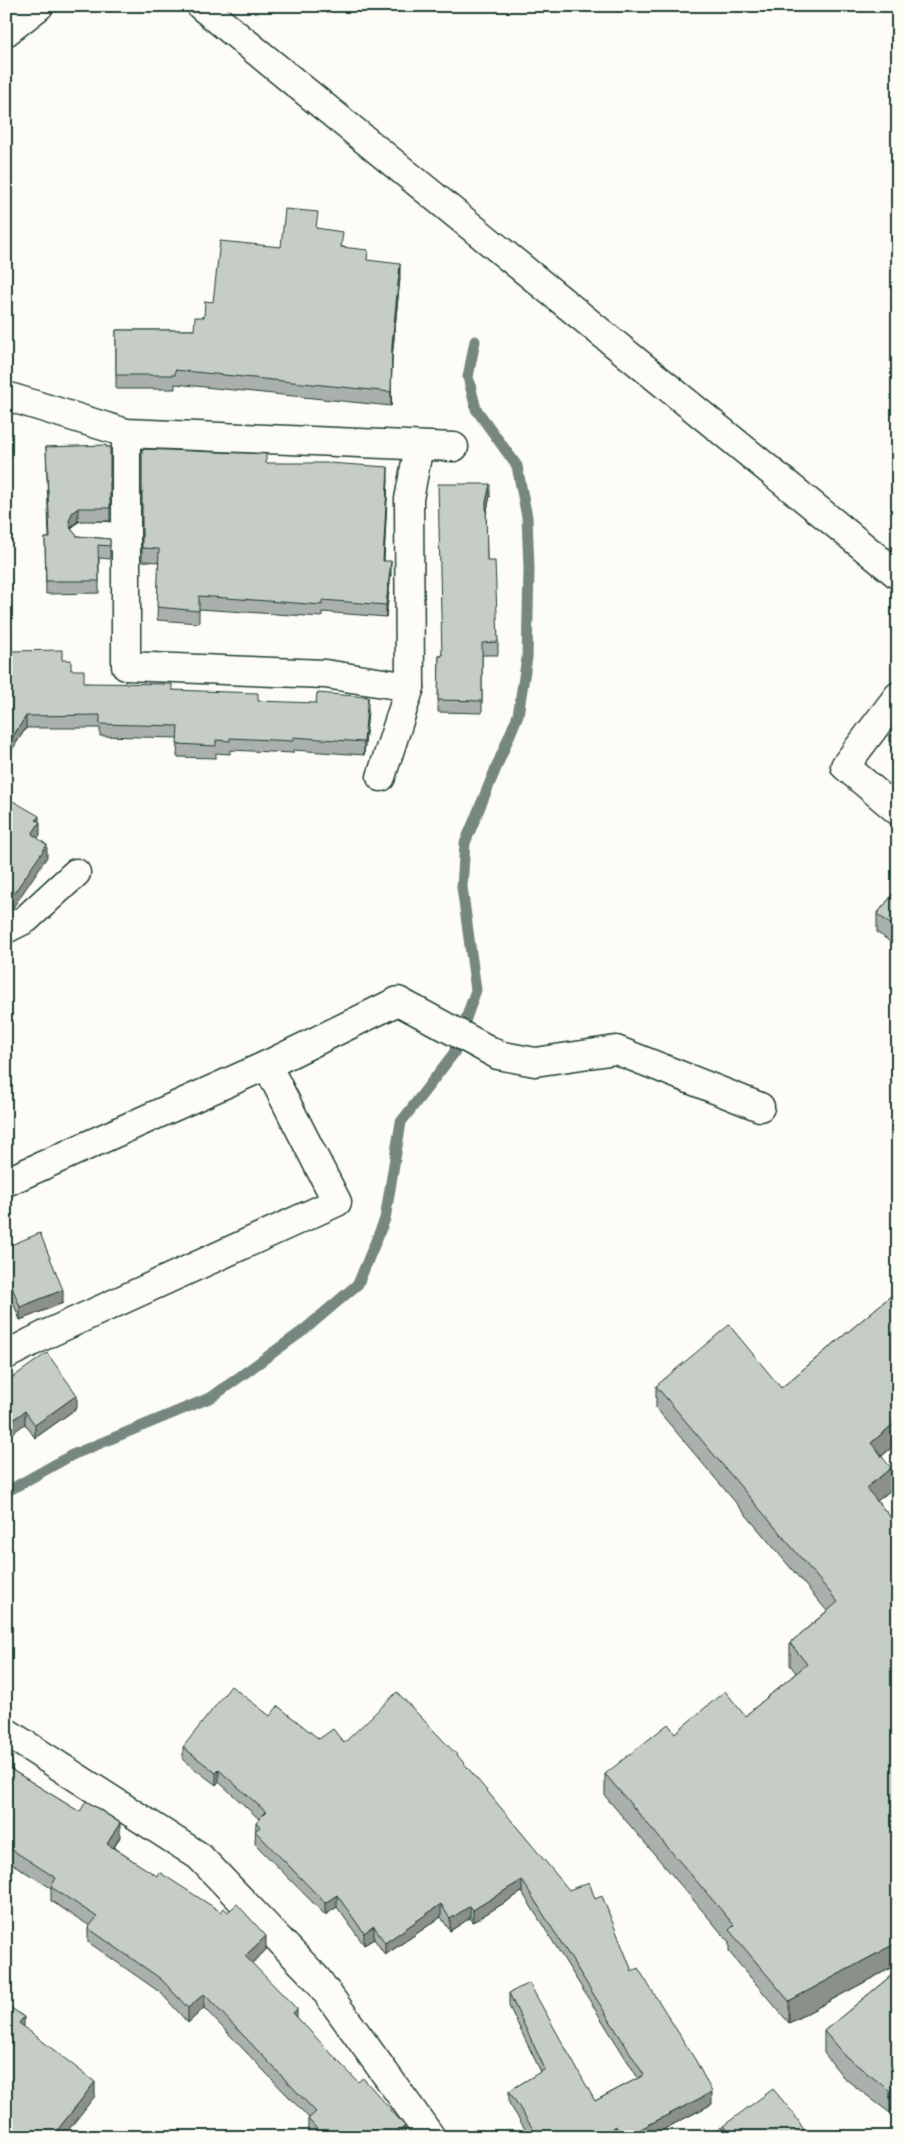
<svg xmlns="http://www.w3.org/2000/svg" width="904" height="2143" font-family="Itim,sans-serif">
	<rect width="100%" height="100%" fill="#fdfcf7"/>
	<filter id="ink" filterUnits="userSpaceOnUse"><feTurbulence type="fractalNoise" baseFrequency=".02" numOctaves="2"/><feDisplacementMap in="SourceGraphic" scale="10" xChannelSelector="R" yChannelSelector="G"/><feConvolveMatrix kernelMatrix="1 2 1 2 8 2 1 2 1" color-interpolation-filters="sRGB"/></filter>
	<g filter="url(#ink)">
		<g fill="none" stroke-linecap="round" stroke-linejoin="round">
			<path stroke="#75877f" stroke-width="11" d="M 6,1492 L 72,1455 L 212,1397 L 304,1330 L 358,1284 L 385,1219 L 401,1122 L 454,1053 L 476,990 L 462,887 L 465,843 L 518,715 L 527,658 L 529,569 L 527,517 L 517,466 L 476,409 L 468,377 L 475,341"/>
			<g stroke="#1f3d34" stroke-width="31">
				<g id="street">
					<path d="M 6,32 L 39,6"/>
					<path d="M 6,396 L 126,433 L 454,447"/>
					<path d="M 126,433 L 126,666 L 325,674 L 410,687"/>
					<path d="M 85,535 L 126,537"/>
					<path d="M 898,696 L 845,766 L 898,811"/>
					<path d="M 381,777 L 410,687 L 409,499 L 419,446"/>
					<path d="M 6,929 L 26,919 L 76,873"/>
					<path d="M 267,1065 L 398,1001 L 498,1055 L 535,1062 L 616,1050 L 760,1107"/>
					<path d="M 6,1182 L 267,1065 L 337,1202 L 47,1334 L 6,1355"/>
					<path d="M 6,1732 L 199,1856 L 317,1979 L 431,2137"/>
				</g>
			</g>
			<g stroke="#1f3d34" stroke-width="31">
				<path id="secondary" d="M 201,6 L 898,575"/>
			</g>
			<use href="#street" stroke="#fdfcf7" stroke-width="28"/>
			<use href="#secondary" stroke="#fdfcf7" stroke-width="28"/>
		</g>
		<g fill="#aab0ab" stroke="#1f3d34">
			<path d="M 317,228 L 343,247 L 400,278 L 392,358 L 391,406 L 175,384 L 175,389 L 116,389 L 116,330 L 194,330 L 213,302 L 281,247 Z"/>
			<path d="M 46,447 L 110,447 L 110,521 L 78,521 L 72,526 L 71,529 L 77,536 L 110,539 L 110,559 L 99,558 L 99,593 L 46,594 L 45,538 L 49,538 Z"/>
			<path d="M 142,449 L 266,463 L 388,479 L 384,561 L 391,574 L 386,617 L 322,612 L 322,617 L 199,609 L 199,623 L 157,620 L 159,562 L 142,561 Z"/>
			<path d="M 490,496 L 486,514 L 487,561 L 498,642 L 498,655 L 482,655 L 482,713 L 438,712 L 439,656 L 441,656 Z"/>
			<path d="M 6,632 L 12,645 L 12,651 L 62,660 L 84,683 L 172,690 L 258,701 L 368,710 L 364,755 L 293,750 L 293,753 L 230,750 L 230,754 L 216,753 L 216,758 L 177,757 L 178,738 L 100,736 L 100,728 L 26,728 L 6,759 Z"/>
			<path d="M 898,724 L 898,753 L 890,746 L 890,734 Z"/>
			<path d="M 898,888 L 898,948 L 877,932 L 877,914 Z"/>
			<path d="M 6,1247 L 63,1303 L 20,1320 L 6,1285 Z"/>
			<path d="M 898,1290 L 898,1442 L 882,1456 L 891,1490 L 877,1501 L 898,1526 L 898,1964 L 789,2023 L 729,1952 L 729,1942 L 605,1796 L 605,1774 L 675,1733 L 745,1716 L 796,1673 L 790,1665 L 790,1643 L 827,1611 L 656,1408 L 656,1386 L 781,1388 Z"/>
			<path d="M 6,1382 L 77,1408 L 35,1438 L 25,1424 Z"/>
			<path d="M 270,1716 L 319,1739 L 344,1743 L 569,1890 L 595,1899 L 632,1971 L 712,2104 L 649,2137 L 530,2137 L 509,2103 L 509,2091 L 541,2072 L 509,2006 L 509,1993 L 595,2101 L 638,2078 L 522,1892 L 473,1922 L 470,1918 L 450,1931 L 441,1917 L 385,1955 L 374,1939 L 364,1945 L 337,1907 L 325,1915 L 255,1844 L 256,1822 L 259,1819 L 219,1782 L 216,1785 L 183,1760 L 183,1747 Z"/>
			<path d="M 6,1756 L 12,1770 L 120,1837 L 114,1848 L 266,1950 L 252,1963 L 297,2018 L 405,2137 L 311,2137 L 308,2133 L 308,2119 L 309,2118 L 204,2008 L 188,2023 L 161,1993 L 88,1942 L 88,1928 L 90,1926 L 51,1901 L 51,1888 L 6,1860 Z"/>
			<path d="M 898,1970 L 898,2111 L 894,2108 L 890,2113 L 844,2078 L 824,2053 L 824,2031 Z"/>
			<path d="M 723,2126 L 804,2137 L 708,2137 L 723,2130 Z"/>
		</g>
		<g fill="#8b908b" stroke="#1f3d34">
			<path d="M 400,264 L 400,278 L 392,358 L 391,406 L 392,344 Z"/>
			<path d="M 388,467 L 388,479 L 383,573 L 383,561 Z"/>
			<path d="M 490,484 L 490,496 L 486,515 L 486,502 Z"/>
			<path d="M 78,508 L 78,521 L 72,526 L 69,534 L 69,521 L 72,513 Z"/>
			<path d="M 391,561 L 391,574 L 386,617 L 386,605 Z"/>
			<path d="M 368,697 L 368,710 L 364,755 L 364,742 Z"/>
			<path d="M 26,716 L 26,728 L 6,759 L 6,747 Z"/>
			<path d="M 39,816 L 39,824 L 40,822 L 40,835 L 32,846 L 32,834 L 36,820 Z"/>
			<path d="M 47,845 L 47,857 L 12,909 L 6,911 L 6,899 Z"/>
			<path d="M 63,1290 L 63,1303 L 20,1320 L 20,1307 Z"/>
			<path d="M 77,1395 L 77,1408 L 35,1438 L 35,1425 Z"/>
			<path d="M 25,1411 L 25,1424 L 6,1438 L 6,1425 Z"/>
			<path d="M 898,1420 L 898,1442 L 871,1465 L 871,1443 Z"/>
			<path d="M 891,1468 L 891,1490 L 866,1510 L 866,1488 Z"/>
			<path d="M 12,1760 L 12,1774 L 7,1767 Z"/>
			<path d="M 219,1770 L 219,1782 L 216,1785 L 216,1773 Z"/>
			<path d="M 120,1823 L 120,1837 L 107,1858 L 107,1844 Z"/>
			<path d="M 522,1880 L 522,1892 L 473,1922 L 473,1910 Z"/>
			<path d="M 337,1895 L 337,1907 L 325,1915 L 325,1903 Z"/>
			<path d="M 441,1904 L 441,1917 L 385,1955 L 385,1943 Z"/>
			<path d="M 470,1906 L 470,1918 L 450,1931 L 450,1919 Z"/>
			<path d="M 374,1926 L 374,1939 L 364,1945 L 364,1933 Z"/>
			<path d="M 266,1936 L 266,1950 L 245,1970 L 245,1956 Z"/>
			<path d="M 898,1942 L 898,1964 L 789,2023 L 789,2001 Z"/>
			<path d="M 9,1982 L 9,1996 L 6,2000 L 6,1986 Z"/>
			<path d="M 204,1994 L 204,2008 L 188,2023 L 188,2008 Z"/>
			<path d="M 297,2009 L 297,2024 L 293,2013 Z"/>
			<path d="M 24,2017 L 24,2031 L 19,2023 Z"/>
			<path d="M 95,2082 L 95,2096 L 63,2137 L 52,2137 Z"/>
			<path d="M 894,2086 L 894,2108 L 890,2113 L 890,2091 Z"/>
			<path d="M 712,2092 L 712,2104 L 649,2137 L 625,2137 Z"/>
			<path d="M 405,2126 L 405,2137 L 393,2137 Z"/>
			<path d="M 616,2126 L 616,2137 L 599,2137 Z"/>
			<path d="M 804,2130 L 804,2137 L 793,2137 Z"/>
		</g>
		<g fill="#c6cdc7" stroke="#1f3d34">
			<path d="M 285,209 L 318,212 L 316,228 L 343,232 L 341,247 L 368,250 L 367,260 L 400,264 L 392,344 L 391,392 L 175,370 L 175,375 L 116,375 L 116,330 L 194,330 L 195,317 L 204,317 L 205,301 L 213,302 L 220,241 L 281,247 Z"/>
			<path d="M 106,445 L 106,447 L 110,447 L 110,508 L 78,508 L 72,513 L 69,521 L 71,529 L 77,536 L 110,539 L 110,546 L 98,545 L 99,581 L 46,581 L 45,538 L 50,538 L 46,447 Z"/>
			<path d="M 142,449 L 266,454 L 266,463 L 328,463 L 388,467 L 383,561 L 391,561 L 386,605 L 322,600 L 322,605 L 199,596 L 199,611 L 157,607 L 159,549 L 142,548 Z"/>
			<path d="M 438,484 L 490,484 L 486,502 L 487,561 L 495,561 L 498,642 L 482,643 L 482,701 L 438,700 L 439,656 L 442,656 Z"/>
			<path d="M 6,632 L 12,633 L 11,651 L 62,650 L 62,660 L 71,660 L 71,670 L 84,670 L 84,683 L 172,684 L 172,690 L 258,693 L 258,701 L 316,703 L 317,693 L 368,697 L 364,742 L 293,737 L 293,741 L 230,738 L 230,741 L 216,740 L 216,746 L 177,744 L 178,726 L 100,724 L 100,715 L 26,716 L 6,747 Z"/>
			<path d="M 898,724 L 898,740 L 890,734 Z"/>
			<path d="M 6,797 L 39,816 L 36,820 L 40,822 L 32,834 L 47,845 L 12,896 L 6,899 Z"/>
			<path d="M 898,888 L 898,930 L 877,914 Z"/>
			<path d="M 40,1233 L 63,1290 L 20,1307 L 6,1272 L 6,1247 Z"/>
			<path d="M 898,1290 L 898,1420 L 871,1443 L 891,1468 L 866,1488 L 898,1526 L 898,1942 L 789,2001 L 729,1930 L 734,1925 L 605,1774 L 668,1724 L 675,1733 L 725,1691 L 745,1716 L 807,1664 L 790,1643 L 838,1602 L 656,1386 L 729,1325 L 781,1388 Z"/>
			<path d="M 47,1353 L 77,1395 L 35,1425 L 25,1411 L 6,1425 L 6,1382 Z"/>
			<path d="M 231,1686 L 270,1716 L 278,1706 L 319,1739 L 333,1729 L 344,1743 L 397,1692 L 458,1756 L 569,1890 L 589,1882 L 595,1899 L 602,1896 L 632,1971 L 638,1968 L 696,2061 L 712,2092 L 625,2137 L 621,2137 L 616,2126 L 599,2137 L 538,2137 L 509,2091 L 545,2069 L 509,1993 L 529,1983 L 595,2101 L 644,2075 L 522,1880 L 473,1910 L 470,1906 L 450,1919 L 441,1904 L 385,1943 L 374,1926 L 364,1933 L 337,1895 L 325,1903 L 255,1831 L 260,1827 L 256,1822 L 266,1812 L 219,1770 L 216,1773 L 183,1747 Z"/>
			<path d="M 6,1756 L 12,1760 L 7,1767 L 80,1812 L 86,1801 L 120,1823 L 107,1844 L 157,1876 L 159,1872 L 221,1912 L 224,1908 L 228,1912 L 237,1904 L 266,1936 L 245,1956 L 297,2009 L 293,2013 L 358,2082 L 363,2078 L 405,2126 L 393,2137 L 343,2137 L 341,2134 L 338,2137 L 324,2137 L 308,2119 L 316,2112 L 204,1994 L 188,2008 L 161,1979 L 88,1928 L 97,1917 L 51,1887 L 56,1878 L 6,1846 Z"/>
			<path d="M 898,1970 L 898,2089 L 894,2086 L 890,2091 L 844,2055 L 824,2031 Z"/>
			<path d="M 6,2004 L 24,2017 L 19,2023 L 95,2082 L 52,2137 L 6,2137 Z"/>
			<path d="M 773,2089 L 794,2114 L 804,2130 L 793,2137 L 736,2137 L 723,2126 Z"/>
			<path d="M 721,2127 L 727,2137 L 708,2137 Z"/>
		</g>
	</g>
	<rect width="904" height="2143" fill="none" stroke="#fdfcf7" stroke-width="25"/>
	<rect x="12" y="12" width="879" height="2118" fill="none" stroke="#1f3d34" stroke-width="2" filter="url(#ink)"/>
</svg>
